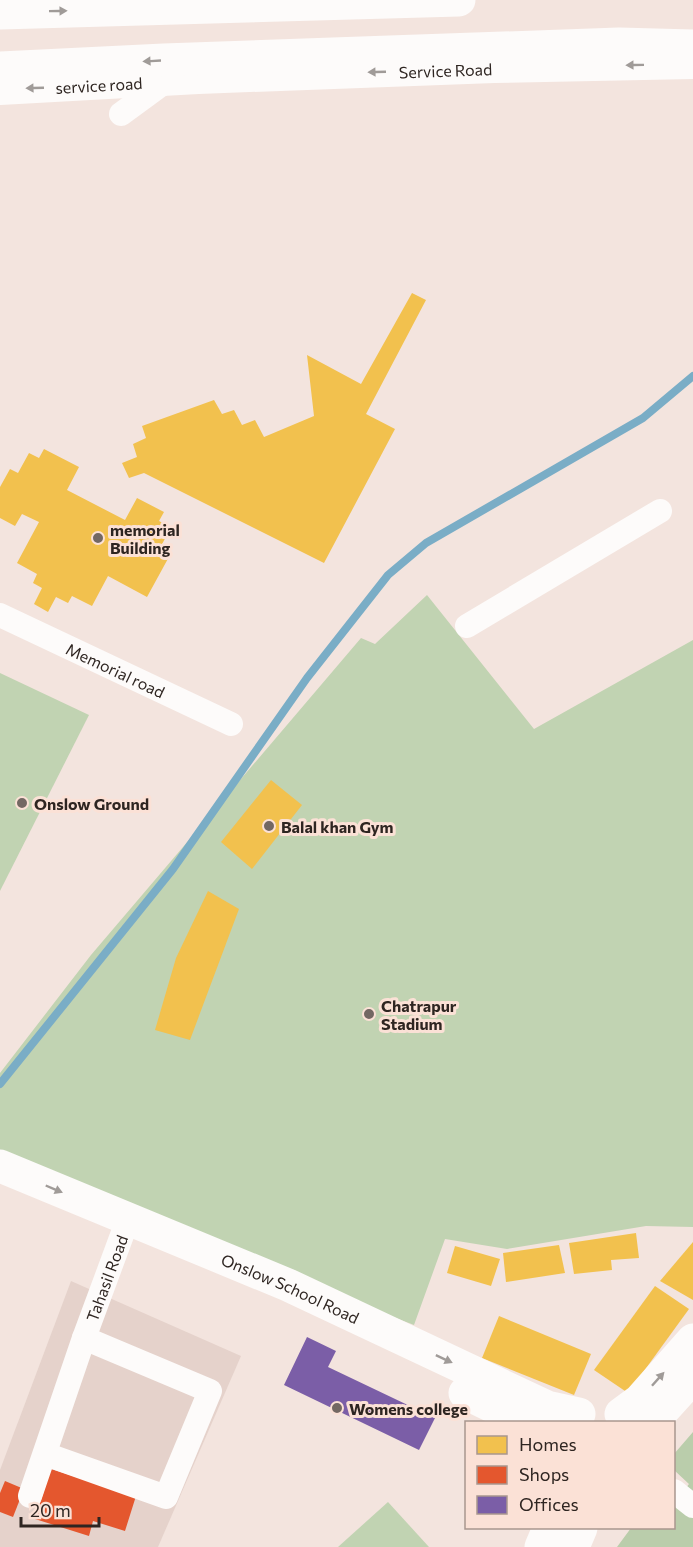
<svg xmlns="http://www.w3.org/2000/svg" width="693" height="1547" font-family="Commissioner,sans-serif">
	<rect width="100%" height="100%" fill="#f3e4de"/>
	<path fill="#e5d2cb" d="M 71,1281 L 241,1356 L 158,1547 L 0,1547 L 0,1470 Z"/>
	<g fill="#c1d3b2">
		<path d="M 427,595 L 534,729 L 693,640 L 693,1227 L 646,1226 L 507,1249 L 445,1239 L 414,1325 L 145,1221 L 0,1156 L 0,1073 L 91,955 L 361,638 L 375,644 Z"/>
		<path d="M 0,673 L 89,715 L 0,891 Z"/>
		<path d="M 388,1502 L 429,1547 L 338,1547 Z"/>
	</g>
	<path fill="#bacdab" d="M 693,1432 L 693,1547 L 617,1547 L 631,1528 L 674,1528 L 674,1504 L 689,1484 L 674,1470 L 674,1454 Z"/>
	<g fill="#f2c14e">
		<path d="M 412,293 L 426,300 L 366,414 L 395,429 L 324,563 L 144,473 L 129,478 L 122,463 L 137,457 L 133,444 L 146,438 L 142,426 L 214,400 L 222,414 L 234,410 L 242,425 L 255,420 L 264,437 L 314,416 L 307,355 L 361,384 Z"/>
		<path d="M 44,449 L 79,467 L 67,490 L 125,520 L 137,498 L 164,512 L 159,521 L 171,527 L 159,550 L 170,555 L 147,597 L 108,576 L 92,606 L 72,596 L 68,603 L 56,597 L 48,612 L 34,604 L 42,588 L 33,583 L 37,574 L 17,563 L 39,522 L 22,514 L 15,526 L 0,518 L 0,487 L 10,469 L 18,473 L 29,453 L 39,458 Z"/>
		<path d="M 271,780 L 302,805 L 252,869 L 221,842 Z"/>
		<path d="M 208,891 L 239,909 L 190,1040 L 155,1030 L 176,958 Z"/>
		<path d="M 636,1233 L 639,1258 L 611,1260 L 612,1270 L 574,1274 L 569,1243 Z"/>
		<path d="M 693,1242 L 693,1300 L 660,1281 Z"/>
		<path d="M 559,1245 L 565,1273 L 506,1282 L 503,1253 Z"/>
		<path d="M 455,1246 L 500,1259 L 491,1286 L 447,1273 Z"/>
		<path d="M 655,1286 L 689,1309 L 628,1393 L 594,1370 Z"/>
		<path d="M 499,1316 L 591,1354 L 574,1395 L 482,1358 Z"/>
	</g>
	<g fill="#e4572e">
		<path d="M 51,1469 L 136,1496 L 125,1531 L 93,1521 L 89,1536 L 35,1519 Z"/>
		<path d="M 5,1481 L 24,1489 L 13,1517 L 0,1512 L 0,1493 Z"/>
	</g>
	<path fill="#7b5ea7" d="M 307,1337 L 336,1351 L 328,1367 L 435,1418 L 419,1450 L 284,1385 Z"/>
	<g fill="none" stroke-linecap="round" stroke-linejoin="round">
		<path stroke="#7aadc6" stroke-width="8" d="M 0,1084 L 173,869 L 307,678 L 388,575 L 426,543 L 643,418 L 693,376"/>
		<g stroke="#fdfbfa" stroke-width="24">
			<path d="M 121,114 L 166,81"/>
			<path id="s1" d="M 0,615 L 231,724"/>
			<path d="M 467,626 L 660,511"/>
			<path d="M 45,1454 L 166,1497 L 210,1391 L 84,1338"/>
			<path d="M 674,1491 L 693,1506"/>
			<path id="s2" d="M 30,1496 L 84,1338 L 128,1219"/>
		</g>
		<path stroke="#fdfbfa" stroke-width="30" id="s3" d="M 0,90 L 198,79 L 494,68 L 693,64"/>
		<g stroke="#fdfbfa" stroke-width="33">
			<path id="s4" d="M 0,1166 L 288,1285 L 547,1407 L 579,1414"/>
			<path d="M 465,1393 L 525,1422"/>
			<path d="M 621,1414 L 640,1400 L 693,1340"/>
			<path d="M 654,1422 L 657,1417 L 693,1377"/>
			<path d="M 541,1547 L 549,1528"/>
			<path d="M 573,1547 L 581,1528"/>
		</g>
		<g stroke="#fdfbfa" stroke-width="33">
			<path d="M 0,13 L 459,0"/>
			<path d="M 0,68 L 164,60 L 619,44 L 693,46"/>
		</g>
	</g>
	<defs><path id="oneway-solid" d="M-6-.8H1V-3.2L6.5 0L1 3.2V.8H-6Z" transform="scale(1.5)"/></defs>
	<g fill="#a09b98">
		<use href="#oneway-solid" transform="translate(58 11) rotate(-1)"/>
		<use href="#oneway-solid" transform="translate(152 61) rotate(177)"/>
		<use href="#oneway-solid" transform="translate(635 65) rotate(179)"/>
		<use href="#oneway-solid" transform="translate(377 72) rotate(178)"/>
		<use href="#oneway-solid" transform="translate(35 88) rotate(178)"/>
		<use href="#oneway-solid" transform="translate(54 1189) rotate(23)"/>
		<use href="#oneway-solid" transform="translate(444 1359) rotate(25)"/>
		<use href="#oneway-solid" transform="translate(658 1379) rotate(-48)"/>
	</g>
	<g fill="#736863" stroke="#fbe1d6" stroke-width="2">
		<circle cx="98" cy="538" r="6"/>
		<circle cx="22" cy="803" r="6"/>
		<circle cx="269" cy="826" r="6"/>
		<circle cx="369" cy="1014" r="6"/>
		<circle cx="337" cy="1408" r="6"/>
	</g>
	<g text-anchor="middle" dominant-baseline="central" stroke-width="6" stroke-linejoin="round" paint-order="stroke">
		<g font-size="16" fill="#2e2521" stroke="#fbe1d6">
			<text stroke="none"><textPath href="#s3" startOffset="446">Service Road</textPath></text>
			<text stroke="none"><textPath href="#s3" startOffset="99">service road</textPath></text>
			<text stroke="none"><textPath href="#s1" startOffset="128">Memorial road</textPath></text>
			<text stroke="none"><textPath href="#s2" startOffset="231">Tahasil Road</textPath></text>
			<text stroke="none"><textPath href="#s4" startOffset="315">Onslow School Road</textPath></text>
		</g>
		<g font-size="16" font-weight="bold" fill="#2e2521" stroke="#fbe1d6" text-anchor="start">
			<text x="110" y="529">memorial<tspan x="110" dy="18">Building</tspan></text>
			<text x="34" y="803">Onslow Ground</text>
			<text x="281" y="826">Balal khan Gym</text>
			<text x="381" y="1005">Chatrapur<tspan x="381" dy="18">Stadium</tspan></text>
			<text x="349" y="1408">Womens college</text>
		</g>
	</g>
	<rect x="465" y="1421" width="210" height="108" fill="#fbe1d6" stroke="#a9968e" stroke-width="1.5"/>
	<rect x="477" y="1436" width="30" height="18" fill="#f2c14e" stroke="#a9968e" stroke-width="1.5"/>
	<text x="519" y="1451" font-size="18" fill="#2e2521">Homes</text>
	<rect x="477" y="1466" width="30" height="18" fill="#e4572e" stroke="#a9968e" stroke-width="1.5"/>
	<text x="519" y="1481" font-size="18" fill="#2e2521">Shops</text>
	<rect x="477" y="1496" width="30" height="18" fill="#7b5ea7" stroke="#a9968e" stroke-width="1.5"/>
	<text x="519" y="1511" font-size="18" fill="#2e2521">Offices</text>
	<path d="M21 1517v9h78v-9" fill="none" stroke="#2e2521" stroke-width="3"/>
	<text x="30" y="1517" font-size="18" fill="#2e2521" stroke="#fbe1d6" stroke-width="4.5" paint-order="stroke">20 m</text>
</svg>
